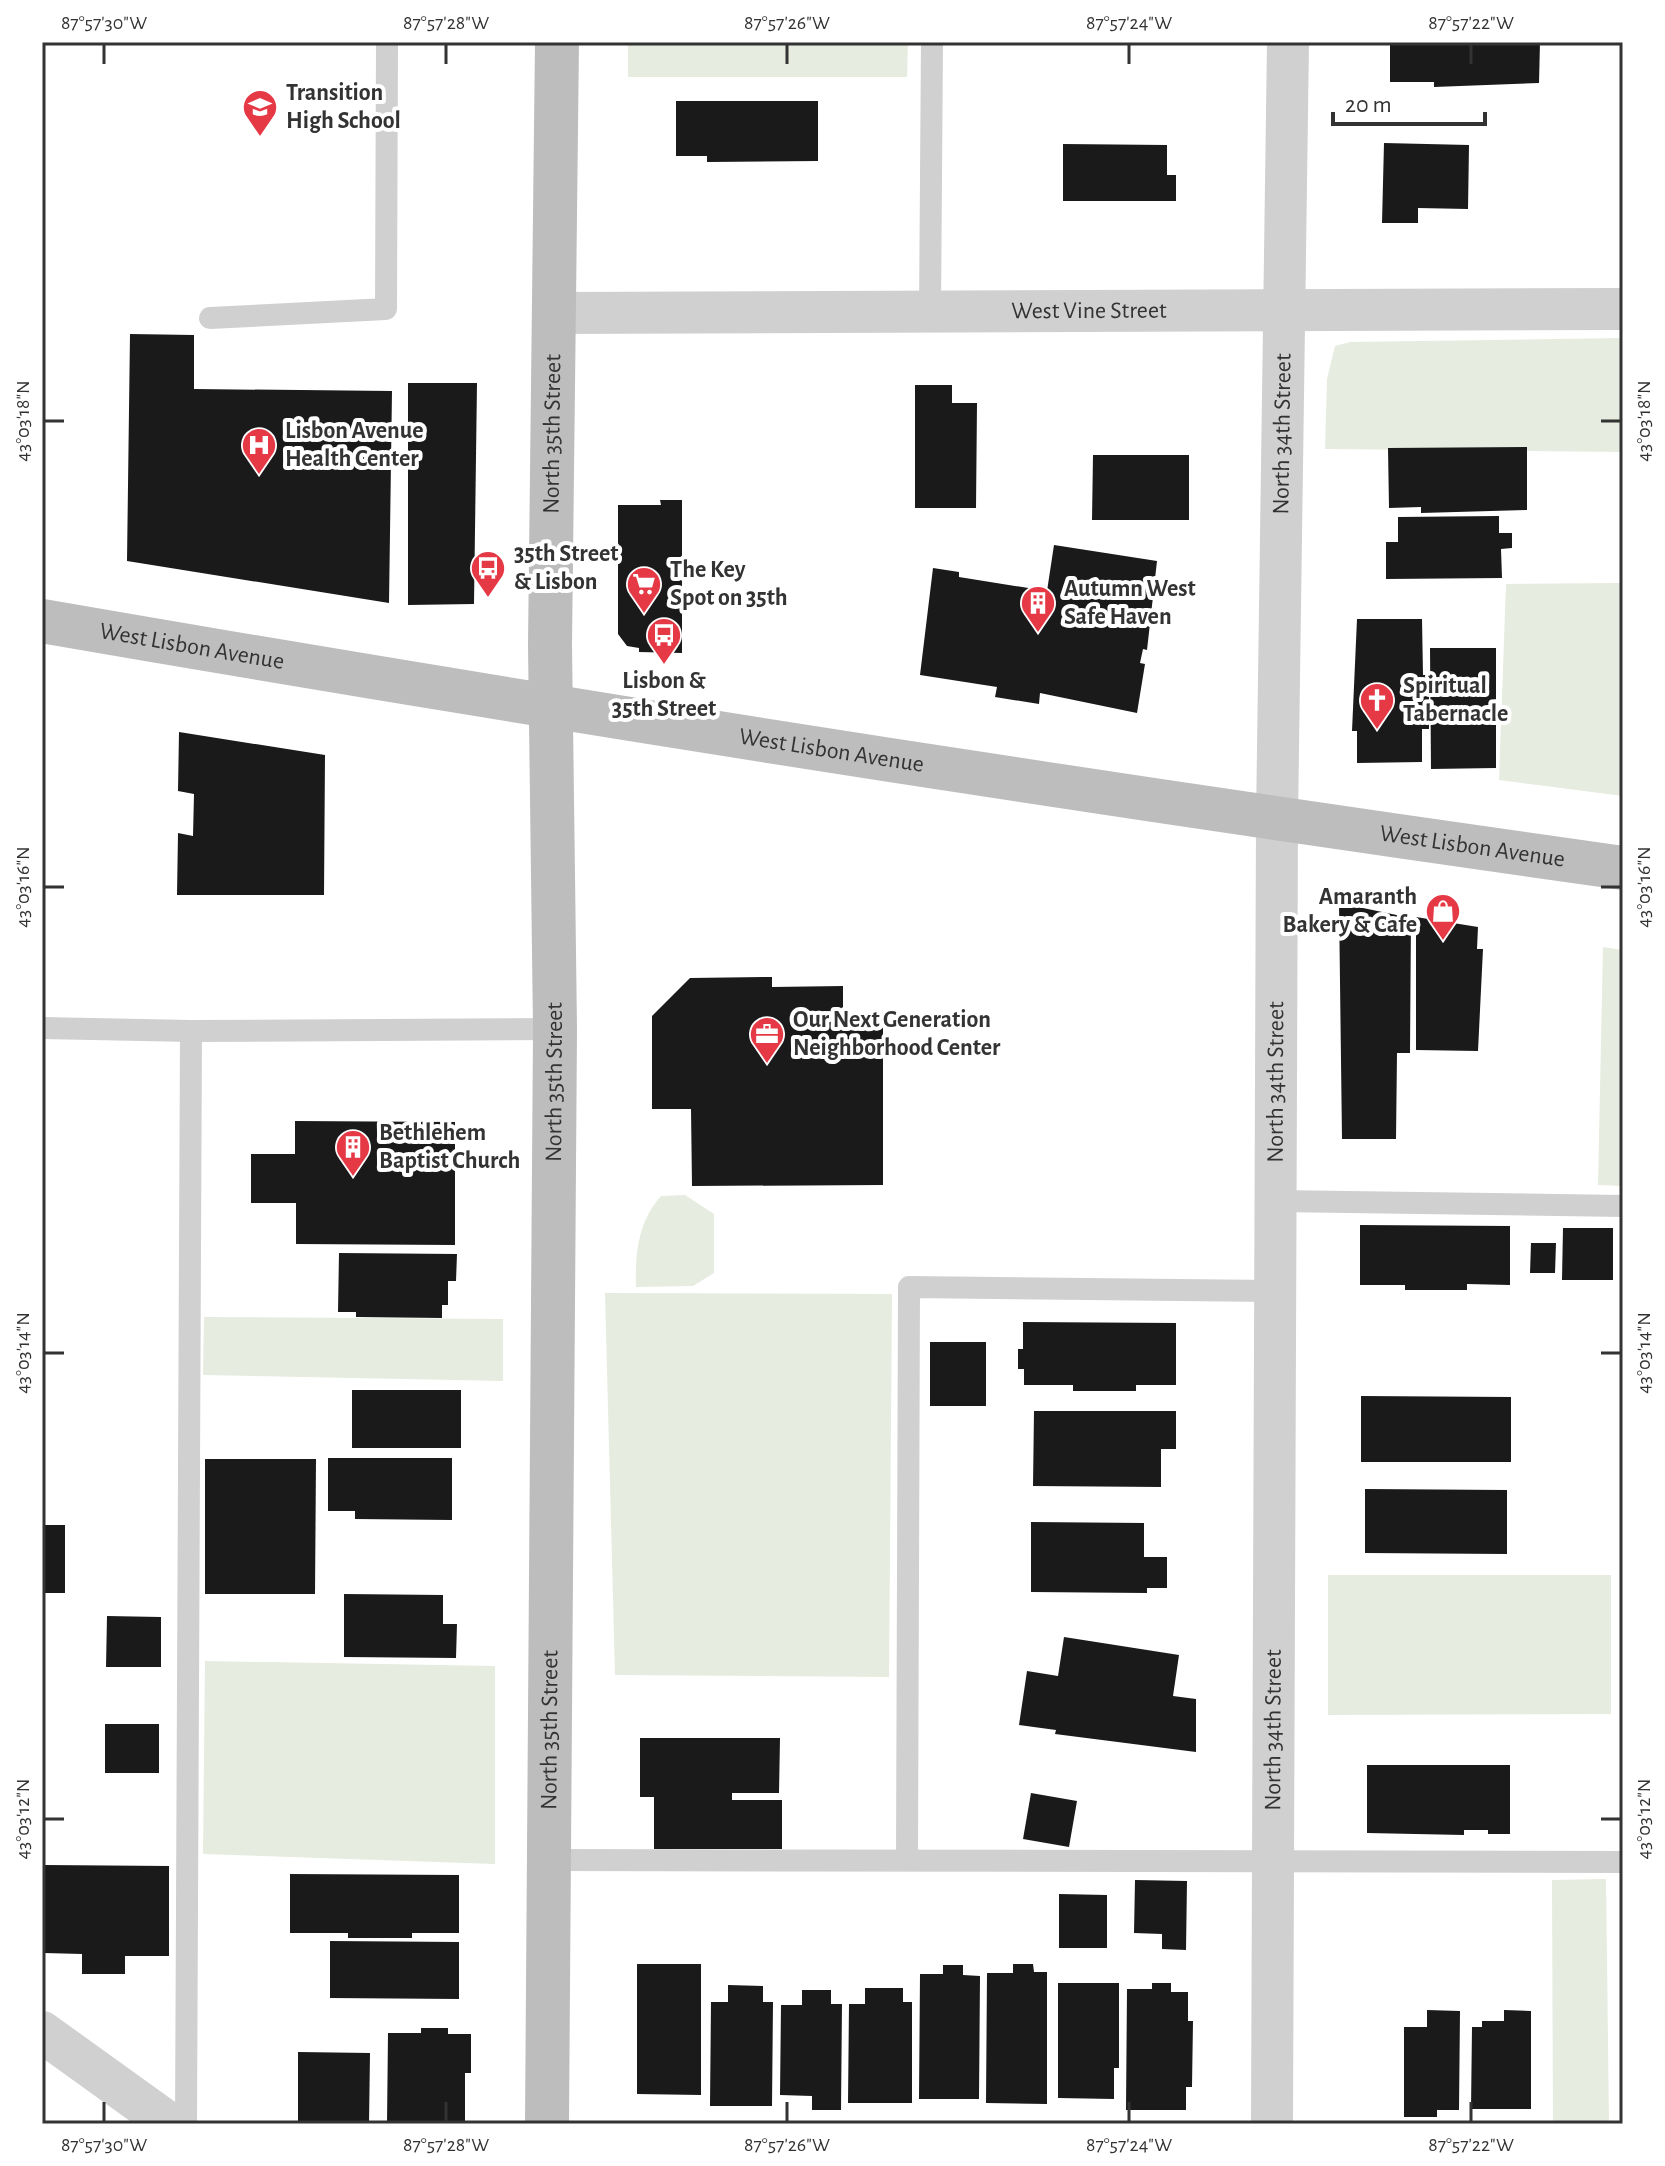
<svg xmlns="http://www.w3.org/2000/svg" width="1665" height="2166" font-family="'Alegreya Sans',sans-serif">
	<rect width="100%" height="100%" fill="#fff"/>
	<g fill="#e6ecdf">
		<path d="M 628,42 L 908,42 L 907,77 L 628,77 Z"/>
		<path d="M 1623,338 L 1623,452 L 1325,449 L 1327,379 L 1335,346 L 1350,342 Z"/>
		<path d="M 1623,583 L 1623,796 L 1499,780 L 1506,584 Z"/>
		<path d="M 1603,947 L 1623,950 L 1623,1186 L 1598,1185 Z"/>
		<path d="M 685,1195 L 714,1214 L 714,1273 L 693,1286 L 636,1287 C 635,1253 638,1222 661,1196 Z"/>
		<path d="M 605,1293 L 892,1294 L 889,1677 L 615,1675 Z"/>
		<path d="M 204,1317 L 503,1319 L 503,1381 L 203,1375 Z"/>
		<path d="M 1328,1575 L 1611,1575 L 1611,1714 L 1328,1715 Z"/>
		<path d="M 205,1661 L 495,1666 L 495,1864 L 203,1854 Z"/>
		<path d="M 1606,1879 L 1609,2124 L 1553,2124 L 1552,1880 Z"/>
	</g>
	<g fill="#1a1a1a">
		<path d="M 1390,42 L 1540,42 L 1539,83 L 1434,87 L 1434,82 L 1390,82 Z"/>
		<path d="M 676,101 L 818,101 L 818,161 L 707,162 L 707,156 L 676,156 Z"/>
		<path d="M 1384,143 L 1469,145 L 1468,209 L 1418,208 L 1418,223 L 1382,223 Z"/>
		<path d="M 1063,144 L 1167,145 L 1167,175 L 1176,175 L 1176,201 L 1063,201 Z"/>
		<path d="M 130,334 L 194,335 L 194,389 L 392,391 L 389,603 L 127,561 Z"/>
		<path d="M 408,383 L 477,383 L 474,604 L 408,605 Z"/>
		<path d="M 915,385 L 952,385 L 952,403 L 977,403 L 976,508 L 915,508 Z"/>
		<path d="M 1527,447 L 1527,510 L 1421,513 L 1421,507 L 1389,508 L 1388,448 Z"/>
		<path d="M 1093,455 L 1189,455 L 1189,520 L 1092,520 Z"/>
		<path d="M 660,500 L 682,500 L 682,653 L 639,652 L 639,648 L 627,646 L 618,634 L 618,505 L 661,505 Z"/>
		<path d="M 1499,516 L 1499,533 L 1512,533 L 1512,548 L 1501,549 L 1502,578 L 1386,579 L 1386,542 L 1398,542 L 1398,517 Z"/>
		<path d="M 1054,545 L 1157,561 L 1147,650 L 1143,649 L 1140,663 L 1145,664 L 1137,713 L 1040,693 L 1039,704 L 995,697 L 997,687 L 920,675 L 933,568 L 959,572 L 959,577 L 1047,591 Z"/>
		<path d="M 1357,619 L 1422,619 L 1423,675 L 1429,675 L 1429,729 L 1422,729 L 1422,762 L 1357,763 L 1357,731 L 1352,731 Z"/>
		<path d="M 1430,648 L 1496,648 L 1496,768 L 1431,769 Z"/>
		<path d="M 179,732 L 325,755 L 324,895 L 177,895 L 178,833 L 193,836 L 194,794 L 178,791 Z"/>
		<path d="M 1339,903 L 1411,918 L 1410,1053 L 1397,1053 L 1396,1139 L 1342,1139 Z"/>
		<path d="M 1416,917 L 1478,927 L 1477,949 L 1483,949 L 1478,1051 L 1416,1050 Z"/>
		<path d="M 772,977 L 772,987 L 843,986 L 843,1021 L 883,1021 L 883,1185 L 692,1186 L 691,1109 L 652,1109 L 652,1016 L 690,978 Z"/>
		<path d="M 295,1121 L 455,1122 L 455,1245 L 296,1244 L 296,1203 L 251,1203 L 251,1154 L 295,1154 Z"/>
		<path d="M 1360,1225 L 1510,1226 L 1510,1285 L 1467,1284 L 1467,1290 L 1405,1290 L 1405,1285 L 1360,1285 Z"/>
		<path d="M 1563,1228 L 1613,1228 L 1613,1280 L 1562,1280 Z"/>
		<path d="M 1531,1243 L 1556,1243 L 1555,1273 L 1530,1273 Z"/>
		<path d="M 339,1253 L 457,1254 L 456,1281 L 448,1281 L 448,1305 L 442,1305 L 442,1318 L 356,1317 L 356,1312 L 338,1312 Z"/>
		<path d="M 1023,1322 L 1176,1323 L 1176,1385 L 1136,1385 L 1136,1391 L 1073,1391 L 1073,1385 L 1024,1385 L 1024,1369 L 1018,1369 L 1018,1349 L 1023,1349 Z"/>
		<rect x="930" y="1342" width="56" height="64"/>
		<rect x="352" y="1390" width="109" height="58"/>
		<path d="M 1361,1396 L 1511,1397 L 1511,1462 L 1361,1462 Z"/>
		<path d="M 1034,1411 L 1176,1411 L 1176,1449 L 1161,1449 L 1161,1487 L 1033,1486 Z"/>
		<path d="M 328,1458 L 452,1458 L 452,1520 L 355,1519 L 355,1511 L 328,1511 Z"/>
		<path d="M 205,1459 L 316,1459 L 315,1594 L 205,1594 Z"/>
		<path d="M 1365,1489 L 1507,1490 L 1507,1554 L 1365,1553 Z"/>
		<path d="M 1031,1522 L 1144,1523 L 1144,1557 L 1167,1557 L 1167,1588 L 1147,1588 L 1147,1593 L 1031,1592 Z"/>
		<rect x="42" y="1525" width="23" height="68"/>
		<path d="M 344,1594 L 443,1595 L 443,1624 L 457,1624 L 456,1658 L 344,1657 Z"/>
		<path d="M 107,1616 L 161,1617 L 161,1667 L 106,1667 Z"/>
		<path d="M 1064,1637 L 1179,1655 L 1173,1696 L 1196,1699 L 1196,1752 L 1055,1734 L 1056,1730 L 1019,1725 L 1027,1671 L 1058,1676 Z"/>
		<rect x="105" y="1724" width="54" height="49"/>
		<path d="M 640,1738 L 780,1738 L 779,1793 L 732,1793 L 732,1800 L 782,1800 L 782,1849 L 654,1849 L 654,1797 L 640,1797 Z"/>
		<path d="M 1367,1765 L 1510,1765 L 1510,1834 L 1488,1834 L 1488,1830 L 1464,1830 L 1464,1835 L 1367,1833 Z"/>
		<path d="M 1031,1793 L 1077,1801 L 1069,1847 L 1023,1839 Z"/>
		<path d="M 45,1865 L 169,1866 L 169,1956 L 125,1956 L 125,1974 L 82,1974 L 82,1954 L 44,1953 Z"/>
		<path d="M 290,1874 L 459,1875 L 459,1933 L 412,1933 L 412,1938 L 348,1938 L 348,1933 L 290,1933 Z"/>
		<path d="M 1135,1880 L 1187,1881 L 1186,1950 L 1162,1949 L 1162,1934 L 1134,1933 Z"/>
		<path d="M 1059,1894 L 1107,1895 L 1107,1948 L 1059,1948 Z"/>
		<path d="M 330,1941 L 459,1942 L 459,1999 L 330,1998 Z"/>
		<path d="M 637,1964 L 701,1964 L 701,2095 L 637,2094 Z"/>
		<path d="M 1013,1964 L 1033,1964 L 1034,1972 L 1047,1972 L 1047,2104 L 986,2103 L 987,1973 L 1013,1973 Z"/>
		<path d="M 943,1965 L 963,1965 L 963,1975 L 980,1976 L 979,2099 L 919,2099 L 920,1974 L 943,1974 Z"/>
		<path d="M 1058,1983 L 1119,1983 L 1119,2068 L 1114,2068 L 1114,2099 L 1058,2098 Z"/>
		<path d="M 1152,1983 L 1171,1983 L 1171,1992 L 1188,1992 L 1188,2021 L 1193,2021 L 1192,2087 L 1186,2087 L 1186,2110 L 1126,2110 L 1127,1989 L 1152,1989 Z"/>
		<path d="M 728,1985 L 763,1986 L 763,2002 L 773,2002 L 772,2106 L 710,2106 L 711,2002 L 728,2002 Z"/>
		<path d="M 865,1988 L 903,1988 L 903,2002 L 912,2002 L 912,2103 L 848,2103 L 849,2004 L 865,2004 Z"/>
		<path d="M 802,1990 L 831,1990 L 831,2004 L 842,2004 L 841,2110 L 812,2110 L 812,2096 L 780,2095 L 781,2005 L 802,2005 Z"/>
		<path d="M 1427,2010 L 1460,2011 L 1459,2110 L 1437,2110 L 1437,2117 L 1404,2117 L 1404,2027 L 1427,2027 Z"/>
		<path d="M 1504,2010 L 1531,2011 L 1531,2109 L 1471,2109 L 1472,2027 L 1482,2027 L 1482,2021 L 1504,2021 Z"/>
		<path d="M 421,2028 L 448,2028 L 448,2034 L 471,2034 L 471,2073 L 465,2073 L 465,2124 L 387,2124 L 388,2033 L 421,2033 Z"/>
		<path d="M 298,2052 L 370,2053 L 369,2124 L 298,2124 Z"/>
	</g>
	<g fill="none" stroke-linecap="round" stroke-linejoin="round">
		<g stroke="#d0d0d0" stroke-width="22">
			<path d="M 930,312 L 932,42"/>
			<path d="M 210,318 L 386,309 L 387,42"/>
			<path d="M 42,1028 L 191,1031 L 555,1029"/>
			<path d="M 1277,1201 L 1623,1206"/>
			<path d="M 549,1860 L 1623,1862"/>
			<path d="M 907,1860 L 909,1287 L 1274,1291"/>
			<path d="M 186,2124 L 191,1031"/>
		</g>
		<g stroke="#d0d0d0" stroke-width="42">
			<path id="s1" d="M 553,313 L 1623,309"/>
			<path d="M 42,2032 L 170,2124"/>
			<path id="s2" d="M 1272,2124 L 1277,820 L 1288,42"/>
		</g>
		<g stroke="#bdbdbd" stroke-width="44">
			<path id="s3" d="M 42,621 C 568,712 1095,794 1623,868"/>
			<path id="s4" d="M 547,2124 L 555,1029 L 550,645 L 557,42"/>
		</g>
	</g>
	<path fill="none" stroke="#333" stroke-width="3" d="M 104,44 L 104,64M 446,44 L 446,64M 787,44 L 787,64M 1129,44 L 1129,64M 1471,44 L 1471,64M 44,421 L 64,421M 1601,421 L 1621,421M 44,887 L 64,887M 1601,887 L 1621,887M 44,1353 L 64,1353M 1601,1353 L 1621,1353M 44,1819 L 64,1819M 1601,1819 L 1621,1819M 104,2102 L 104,2122M 446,2102 L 446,2122M 787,2102 L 787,2122M 1129,2102 L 1129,2122M 1471,2102 L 1471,2122"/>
	<defs>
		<g id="school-pin" transform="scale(1.8)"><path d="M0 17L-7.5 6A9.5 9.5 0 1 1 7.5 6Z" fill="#e63946" stroke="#fff"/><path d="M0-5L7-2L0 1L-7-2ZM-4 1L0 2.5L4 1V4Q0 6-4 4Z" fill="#fff"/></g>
		<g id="hospital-pin" transform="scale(1.8)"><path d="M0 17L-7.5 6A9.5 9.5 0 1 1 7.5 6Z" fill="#e63946" stroke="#fff"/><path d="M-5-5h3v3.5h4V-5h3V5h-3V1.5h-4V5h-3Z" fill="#fff"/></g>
		<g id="bus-pin" transform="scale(1.8)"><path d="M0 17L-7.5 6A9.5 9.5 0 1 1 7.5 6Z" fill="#e63946" stroke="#fff"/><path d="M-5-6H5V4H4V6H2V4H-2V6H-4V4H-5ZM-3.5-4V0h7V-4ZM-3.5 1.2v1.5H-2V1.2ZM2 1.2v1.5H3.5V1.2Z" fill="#fff"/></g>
		<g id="supermarket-pin" transform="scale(1.8)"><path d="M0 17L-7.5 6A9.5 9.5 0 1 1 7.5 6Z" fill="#e63946" stroke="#fff"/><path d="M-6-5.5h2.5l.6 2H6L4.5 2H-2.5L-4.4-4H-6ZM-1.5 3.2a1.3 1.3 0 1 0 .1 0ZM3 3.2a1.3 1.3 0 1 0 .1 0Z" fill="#fff"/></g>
		<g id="building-pin" transform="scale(1.8)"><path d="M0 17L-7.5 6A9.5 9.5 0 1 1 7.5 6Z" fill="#e63946" stroke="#fff"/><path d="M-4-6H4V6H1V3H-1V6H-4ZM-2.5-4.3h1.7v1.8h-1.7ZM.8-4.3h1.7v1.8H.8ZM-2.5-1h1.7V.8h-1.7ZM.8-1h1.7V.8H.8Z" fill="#fff"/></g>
		<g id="church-pin" transform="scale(1.8)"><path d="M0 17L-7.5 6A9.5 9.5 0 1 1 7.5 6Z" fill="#e63946" stroke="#fff"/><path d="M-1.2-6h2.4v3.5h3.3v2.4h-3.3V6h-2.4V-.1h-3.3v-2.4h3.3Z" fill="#fff"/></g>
		<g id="shop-pin" transform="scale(1.8)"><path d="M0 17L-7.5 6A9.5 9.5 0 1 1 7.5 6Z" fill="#e63946" stroke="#fff"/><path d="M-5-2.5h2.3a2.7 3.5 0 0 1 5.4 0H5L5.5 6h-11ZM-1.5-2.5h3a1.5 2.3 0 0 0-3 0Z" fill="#fff"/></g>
		<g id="office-pin" transform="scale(1.8)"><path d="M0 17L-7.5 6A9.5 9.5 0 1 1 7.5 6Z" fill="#e63946" stroke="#fff"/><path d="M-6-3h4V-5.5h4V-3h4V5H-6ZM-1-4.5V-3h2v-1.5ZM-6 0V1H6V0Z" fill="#fff"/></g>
	</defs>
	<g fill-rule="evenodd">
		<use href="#school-pin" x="260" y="107"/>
		<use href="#hospital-pin" x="259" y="445"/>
		<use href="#bus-pin" x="488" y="568"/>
		<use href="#supermarket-pin" x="644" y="584"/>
		<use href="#building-pin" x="1038" y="603"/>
		<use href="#bus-pin" x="664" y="635"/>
		<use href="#church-pin" x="1377" y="700"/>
		<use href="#shop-pin" x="1443" y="911"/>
		<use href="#office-pin" x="767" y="1034"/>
		<use href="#building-pin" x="353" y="1147"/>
	</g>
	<g text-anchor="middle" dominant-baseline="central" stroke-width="8" stroke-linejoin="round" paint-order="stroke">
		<g font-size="24" font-weight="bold" fill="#333" stroke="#fff" text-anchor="start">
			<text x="286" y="93">Transition<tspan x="286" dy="28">High School</tspan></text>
			<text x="285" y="431">Lisbon Avenue<tspan x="285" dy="28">Health Center</tspan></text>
			<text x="514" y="554">35th Street<tspan x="514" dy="28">&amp; Lisbon</tspan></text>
			<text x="670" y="570">The Key<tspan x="670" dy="28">Spot on 35th</tspan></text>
			<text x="1064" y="589">Autumn West<tspan x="1064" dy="28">Safe Haven</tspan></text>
			<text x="664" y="681" text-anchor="middle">Lisbon &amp;<tspan x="664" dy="28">35th Street</tspan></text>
			<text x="1403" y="686">Spiritual<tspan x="1403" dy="28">Tabernacle</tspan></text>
			<text x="1417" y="897" text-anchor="end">Amaranth<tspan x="1417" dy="28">Bakery &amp; Cafe</tspan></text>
			<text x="793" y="1020">Our Next Generation<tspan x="793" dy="28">Neighborhood Center</tspan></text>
			<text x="379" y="1133">Bethlehem<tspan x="379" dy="28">Baptist Church</tspan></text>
		</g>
		<g font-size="24" fill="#333" stroke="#fff">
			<text stroke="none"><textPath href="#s1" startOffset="536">West Vine Street</textPath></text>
			<text stroke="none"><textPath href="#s4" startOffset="1690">North 35th Street</textPath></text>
			<text stroke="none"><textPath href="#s2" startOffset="1690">North 34th Street</textPath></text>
			<text stroke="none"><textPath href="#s3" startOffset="152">West Lisbon Avenue</textPath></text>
			<text stroke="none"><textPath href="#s3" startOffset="800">West Lisbon Avenue</textPath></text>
			<text stroke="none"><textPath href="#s3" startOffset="1448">West Lisbon Avenue</textPath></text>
			<text stroke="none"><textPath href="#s4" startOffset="1042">North 35th Street</textPath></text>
			<text stroke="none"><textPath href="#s2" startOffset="1042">North 34th Street</textPath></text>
			<text stroke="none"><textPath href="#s4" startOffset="394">North 35th Street</textPath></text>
			<text stroke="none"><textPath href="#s2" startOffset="394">North 34th Street</textPath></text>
		</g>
	</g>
	<rect width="1665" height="2166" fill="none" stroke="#ffffff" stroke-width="88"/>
	<path d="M1333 112v12h152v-12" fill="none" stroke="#333333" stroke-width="4"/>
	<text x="1345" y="112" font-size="24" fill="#333333" stroke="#ffffff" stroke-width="6" paint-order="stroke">20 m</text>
	<rect x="44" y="44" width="1577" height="2078" fill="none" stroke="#333" stroke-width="3"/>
	<g font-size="20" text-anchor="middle" fill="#333">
		<text x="104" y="29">87°57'30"W</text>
		<text x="446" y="29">87°57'28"W</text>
		<text x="787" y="29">87°57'26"W</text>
		<text x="1129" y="29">87°57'24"W</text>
		<text x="1471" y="29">87°57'22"W</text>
		<text transform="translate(22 421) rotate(-90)" y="7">43°03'18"N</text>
		<text transform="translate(1643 421) rotate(-90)" y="7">43°03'18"N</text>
		<text transform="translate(22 887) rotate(-90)" y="7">43°03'16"N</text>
		<text transform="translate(1643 887) rotate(-90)" y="7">43°03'16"N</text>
		<text transform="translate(22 1353) rotate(-90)" y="7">43°03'14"N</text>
		<text transform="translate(1643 1353) rotate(-90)" y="7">43°03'14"N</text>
		<text transform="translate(22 1819) rotate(-90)" y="7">43°03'12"N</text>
		<text transform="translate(1643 1819) rotate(-90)" y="7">43°03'12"N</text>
		<text x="104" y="2151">87°57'30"W</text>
		<text x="446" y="2151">87°57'28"W</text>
		<text x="787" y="2151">87°57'26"W</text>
		<text x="1129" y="2151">87°57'24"W</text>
		<text x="1471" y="2151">87°57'22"W</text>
	</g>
</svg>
